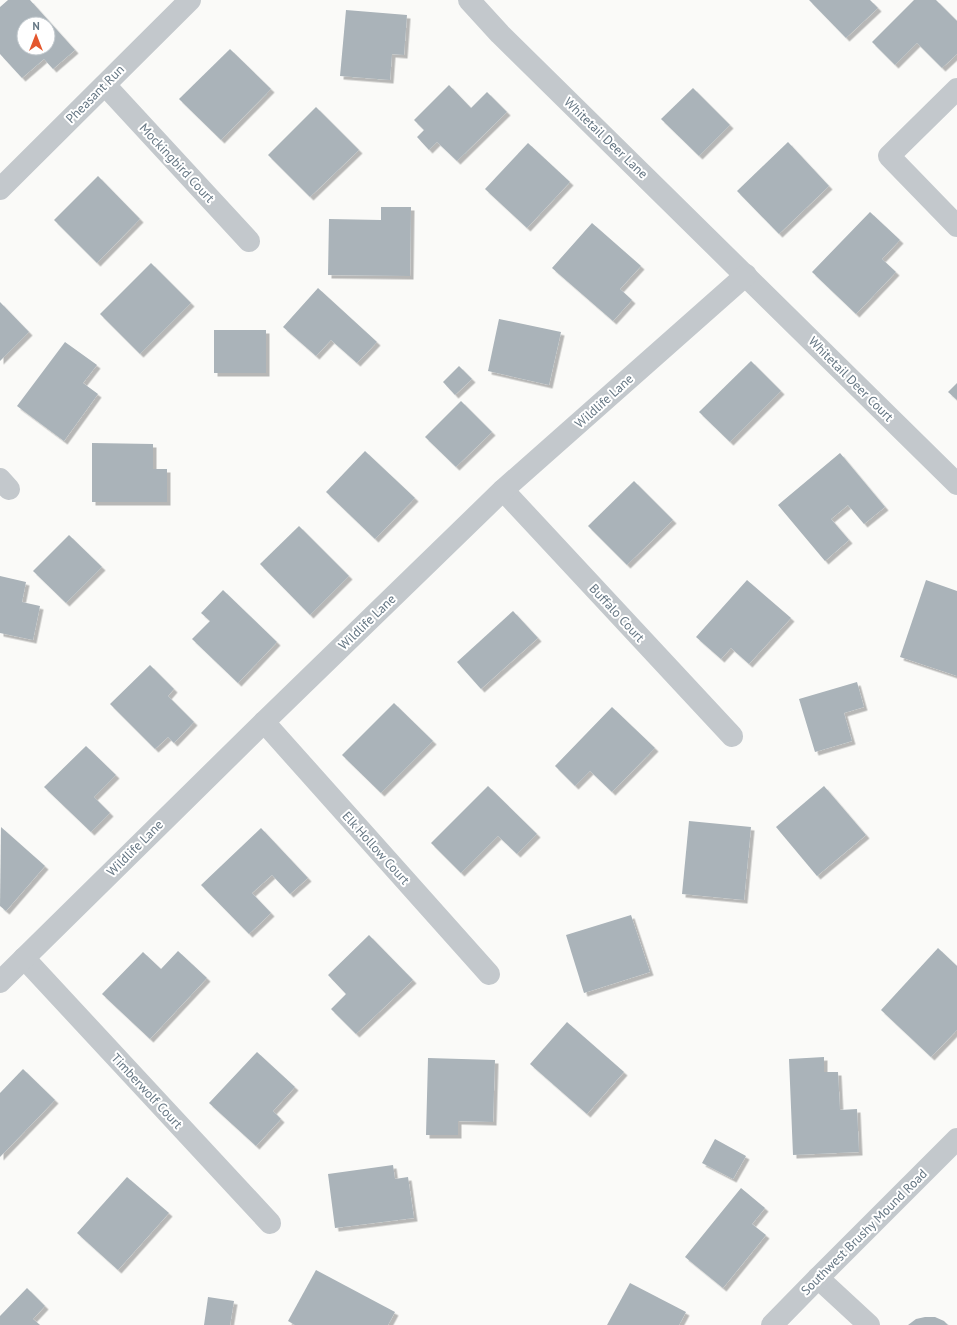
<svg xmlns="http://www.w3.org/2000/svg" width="957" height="1325" font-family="'PT Sans',sans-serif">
	<defs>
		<filter id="shadow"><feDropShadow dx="3.5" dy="3.5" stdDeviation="0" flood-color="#0004"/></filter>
	</defs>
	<rect width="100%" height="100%" fill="#fafaf8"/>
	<g fill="#aab3b9" fill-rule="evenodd" filter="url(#shadow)">
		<path d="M 8,0 L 30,0 L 75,50 L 53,69 L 44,59 L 22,78 L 0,54 L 0,7 ZM 24,24 L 48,24 L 48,48 L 24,48 Z"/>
		<path d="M 809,0 L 870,0 L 878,8 L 846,38 Z"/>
		<path d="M 914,0 L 936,0 L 957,21 L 957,54 L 942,68 L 917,43 L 895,65 L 872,42 Z"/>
		<path d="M 346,10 L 407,15 L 404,55 L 392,54 L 390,80 L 340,76 Z"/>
		<path d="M 230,49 L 271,89 L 221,140 L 179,99 Z"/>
		<path d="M 449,85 L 471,108 L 487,92 L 507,112 L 457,161 L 437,142 L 429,150 L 417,137 L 424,130 L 414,120 Z"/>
		<path d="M 693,88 L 730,125 L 699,156 L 661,119 Z"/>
		<path d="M 316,107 L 359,150 L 310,197 L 268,155 Z"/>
		<path d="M 788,142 L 829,186 L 779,234 L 737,191 Z"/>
		<path d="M 528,143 L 570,182 L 527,228 L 485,189 Z"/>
		<path d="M 98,176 L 140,219 L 97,263 L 54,220 Z"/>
		<path d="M 381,207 L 411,207 L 410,276 L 328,275 L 329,219 L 381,220 Z"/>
		<path d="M 870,212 L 900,240 L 882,259 L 896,272 L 856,314 L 812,272 Z"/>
		<path d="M 592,223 L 641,266 L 620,289 L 632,300 L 613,321 L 552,268 Z"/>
		<path d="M 151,263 L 191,303 L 140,354 L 100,314 Z"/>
		<path d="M 318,288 L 377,342 L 357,363 L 331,340 L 316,356 L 283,327 Z"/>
		<path d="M 0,302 L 29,332 L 0,361 Z"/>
		<path d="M 499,319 L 561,332 L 549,385 L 488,371 Z"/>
		<rect x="214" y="330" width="52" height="43"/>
		<path d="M 65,342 L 97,365 L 83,383 L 98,394 L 64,441 L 17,406 Z"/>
		<path d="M 751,361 L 781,391 L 730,442 L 699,412 Z"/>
		<path d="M 459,366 L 472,379 L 455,395 L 443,382 Z"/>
		<path d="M 957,383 L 957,400 L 948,392 Z"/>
		<path d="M 461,401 L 492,432 L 456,467 L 425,437 Z"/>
		<path d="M 92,443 L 153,444 L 153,469 L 167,469 L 167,502 L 92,502 Z"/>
		<path d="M 365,451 L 415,498 L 375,539 L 326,492 Z"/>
		<path d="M 840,453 L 885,507 L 864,524 L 848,505 L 831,519 L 849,540 L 825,561 L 778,505 Z"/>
		<path d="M 634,481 L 673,520 L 627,565 L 588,526 Z"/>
		<path d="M 299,526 L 349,576 L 310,615 L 260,564 Z"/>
		<path d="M 69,535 L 102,567 L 66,603 L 33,571 Z"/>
		<path d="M 0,576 L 26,582 L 22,602 L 40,606 L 33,640 L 0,633 Z"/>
		<path d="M 747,580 L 791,618 L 749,664 L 731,648 L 721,659 L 696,637 Z"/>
		<path d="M 926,580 L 957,591 L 957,676 L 900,657 Z"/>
		<path d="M 223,590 L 277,642 L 238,683 L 192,639 L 210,621 L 201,613 Z"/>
		<path d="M 513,611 L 538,638 L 481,689 L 457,662 Z"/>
		<path d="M 150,665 L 174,689 L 168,696 L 194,722 L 174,743 L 168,737 L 155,749 L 110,704 Z"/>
		<path d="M 857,682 L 864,707 L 844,713 L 852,741 L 815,752 L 799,699 Z"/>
		<path d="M 394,703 L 433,741 L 381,793 L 342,755 Z"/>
		<path d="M 612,707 L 655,748 L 612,792 L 590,771 L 575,786 L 555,766 Z"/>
		<path d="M 86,746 L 116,775 L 94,797 L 110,813 L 91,832 L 44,787 Z"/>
		<path d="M 488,786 L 537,834 L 517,854 L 498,836 L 461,873 L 431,843 Z"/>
		<path d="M 824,786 L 866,835 L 817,876 L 776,827 Z"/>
		<path d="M 689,821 L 751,827 L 744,900 L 682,894 Z"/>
		<path d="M 1,827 L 45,866 L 6,911 L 0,906 Z"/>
		<path d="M 261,828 L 308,878 L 290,894 L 272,875 L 252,893 L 271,913 L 249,934 L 201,885 Z"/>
		<path d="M 631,915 L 650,972 L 584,993 L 566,935 Z"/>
		<path d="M 369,935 L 413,980 L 356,1034 L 331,1009 L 346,994 L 328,975 Z"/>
		<path d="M 938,948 L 957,966 L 957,1030 L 931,1057 L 881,1010 Z"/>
		<path d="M 178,951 L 207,978 L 150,1039 L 102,994 L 143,952 L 161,969 Z"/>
		<path d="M 567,1022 L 624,1072 L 587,1114 L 530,1064 Z"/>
		<path d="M 257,1052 L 295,1087 L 273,1111 L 281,1119 L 256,1146 L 209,1103 Z"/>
		<path d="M 824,1057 L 824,1072 L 838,1072 L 840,1110 L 857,1109 L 859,1152 L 793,1155 L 789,1059 Z"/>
		<path d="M 428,1058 L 495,1060 L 493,1122 L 458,1121 L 458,1135 L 426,1135 Z"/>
		<path d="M 23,1069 L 55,1100 L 0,1157 L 0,1093 Z"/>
		<path d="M 715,1139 L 746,1156 L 733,1179 L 702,1163 Z"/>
		<path d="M 393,1165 L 395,1179 L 408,1177 L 414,1218 L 335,1228 L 328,1174 Z"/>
		<path d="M 127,1177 L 169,1213 L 118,1270 L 77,1233 Z"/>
		<path d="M 741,1188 L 765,1208 L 752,1224 L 766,1235 L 723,1288 L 685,1257 Z"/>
		<path d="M 316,1270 L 395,1312 L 388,1325 L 295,1325 L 288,1321 Z"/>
		<path d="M 630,1283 L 686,1312 L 679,1325 L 607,1325 Z"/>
		<path d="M 27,1288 L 45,1306 L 33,1319 L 40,1325 L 0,1325 L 0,1316 Z"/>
		<path d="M 208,1297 L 234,1301 L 230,1325 L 204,1325 Z"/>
		<path d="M 925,1317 L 935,1317 L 944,1321 L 948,1325 L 908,1325 L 916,1319 Z"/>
	</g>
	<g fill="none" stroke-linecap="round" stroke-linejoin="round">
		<g stroke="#c3c8cc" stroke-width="22">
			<path d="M 469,0 L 500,34 L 957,484"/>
			<path d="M 105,85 L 249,241"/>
			<path d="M 957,89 L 889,156 L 957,226"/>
			<path d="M 0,189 L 190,0"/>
			<path d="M 0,479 L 9,489"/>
			<path d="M 503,490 L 732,736"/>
			<path d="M 264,722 L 489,974"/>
			<path d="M 24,958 L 270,1223"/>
			<path d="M 0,982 L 264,722 L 503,490 L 746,275"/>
			<path d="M 818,1278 L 869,1325"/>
			<path d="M 772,1325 L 818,1278 L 957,1139"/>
		</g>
	</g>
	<g text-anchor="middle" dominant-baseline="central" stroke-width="4" stroke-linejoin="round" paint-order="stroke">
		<g font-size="13" fill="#657683" stroke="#fff">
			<text transform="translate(95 94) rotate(-45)">Pheasant Run</text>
			<text transform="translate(606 138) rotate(44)">Whitetail Deer Lane</text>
			<text transform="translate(177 163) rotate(47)">Mockingbird Court</text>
			<text transform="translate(851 379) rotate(45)">Whitetail Deer Court</text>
			<text transform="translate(604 401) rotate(-42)">Wildlife Lane</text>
			<text transform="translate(617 613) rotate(47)">Buffalo Court</text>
			<text transform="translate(367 622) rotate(-44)">Wildlife Lane</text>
			<text transform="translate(135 848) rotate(-45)">Wildlife Lane</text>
			<text transform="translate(376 848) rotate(48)">Elk Hollow Court</text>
			<text transform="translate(147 1091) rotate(47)">Timberwolf Court</text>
			<text transform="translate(864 1232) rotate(-45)">Southwest Brushy Mound Road</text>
		</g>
	</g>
	<g transform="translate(36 36)"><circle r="19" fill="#ffffff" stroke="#c1c8cd"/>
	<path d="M0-3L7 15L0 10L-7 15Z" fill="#e4572e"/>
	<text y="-6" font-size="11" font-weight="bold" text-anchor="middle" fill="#657683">N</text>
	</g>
</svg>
